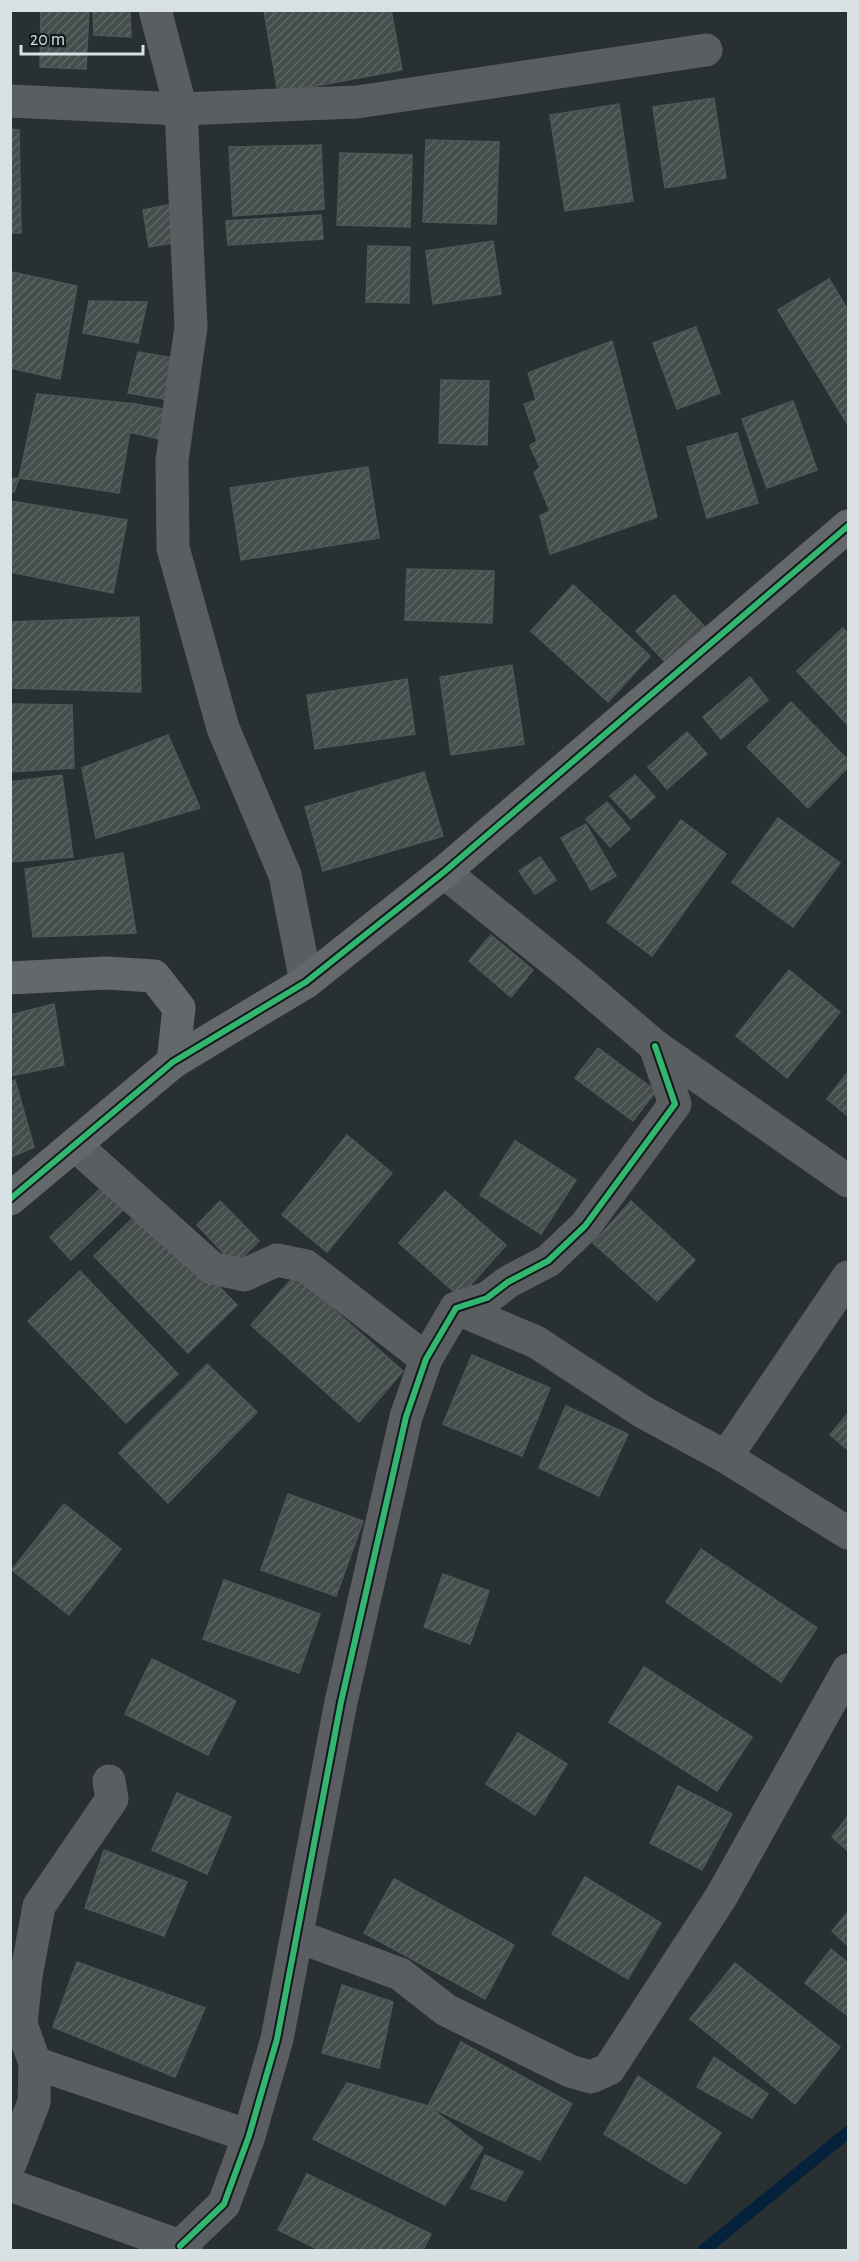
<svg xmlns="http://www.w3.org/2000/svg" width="859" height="2261" font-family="'Alegreya Sans',sans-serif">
	<defs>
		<pattern id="building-hatch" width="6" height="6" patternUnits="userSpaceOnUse" patternTransform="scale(1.5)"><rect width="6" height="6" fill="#444c4c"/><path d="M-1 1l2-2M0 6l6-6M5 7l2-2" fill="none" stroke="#5e6666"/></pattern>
	</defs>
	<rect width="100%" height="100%" fill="#283032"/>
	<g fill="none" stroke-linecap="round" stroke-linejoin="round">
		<path stroke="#06213c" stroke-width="12" d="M 704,2250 L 848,2132"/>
	</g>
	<g fill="url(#building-hatch)" stroke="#4e5656" stroke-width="1.5">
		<path d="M 41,10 L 89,10 L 86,69 L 40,67 Z"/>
		<path d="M 93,10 L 130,10 L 131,37 L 94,35 Z"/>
		<path d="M 264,10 L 391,10 L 402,70 L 278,93 Z"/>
		<path d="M 714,98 L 726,178 L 665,188 L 653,107 Z"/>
		<path d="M 619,104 L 633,201 L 565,211 L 550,115 Z"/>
		<path d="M 10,129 L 19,130 L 21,233 L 10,233 Z"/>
		<path d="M 426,140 L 499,142 L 496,224 L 423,222 Z"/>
		<path d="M 321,145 L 324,209 L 233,216 L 229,147 Z"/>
		<path d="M 340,153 L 412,155 L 410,227 L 337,225 Z"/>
		<path d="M 172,204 L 172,243 L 149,247 L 143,210 Z"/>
		<path d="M 321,215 L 323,239 L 228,245 L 226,221 Z"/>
		<path d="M 493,241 L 501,294 L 433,304 L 426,251 Z"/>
		<path d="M 368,246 L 410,247 L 409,303 L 366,302 Z"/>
		<path d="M 12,272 L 77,286 L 60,379 L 10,368 Z"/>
		<path d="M 829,279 L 848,310 L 848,425 L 778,310 Z"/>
		<path d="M 89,301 L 147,302 L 138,343 L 83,333 Z"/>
		<path d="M 696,327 L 720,393 L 677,409 L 653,343 Z"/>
		<path d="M 612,341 L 657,517 L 550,554 L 540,516 L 550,511 L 534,473 L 540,467 L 530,446 L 537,441 L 524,404 L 536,400 L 528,373 Z"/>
		<path d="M 138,352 L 174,358 L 168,400 L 128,393 Z"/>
		<path d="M 441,380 L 489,381 L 487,445 L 439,443 Z"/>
		<path d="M 37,394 L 135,404 L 119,493 L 19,478 Z"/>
		<path d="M 793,401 L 817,470 L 767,488 L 742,419 Z"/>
		<path d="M 135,404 L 165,409 L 160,439 L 129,432 Z"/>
		<path d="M 737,433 L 758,503 L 707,518 L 687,447 Z"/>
		<path d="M 368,467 L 379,538 L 241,560 L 230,488 Z"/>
		<path d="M 19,478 L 14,492 L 10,492 L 10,479 Z"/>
		<path d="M 10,501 L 127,520 L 113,593 L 10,572 Z"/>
		<path d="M 407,569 L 494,571 L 492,623 L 405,620 Z"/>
		<path d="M 573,585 L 650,656 L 608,702 L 531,631 Z"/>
		<path d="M 674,595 L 706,628 L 667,664 L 636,631 Z"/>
		<path d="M 139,617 L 141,692 L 10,688 L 10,622 Z"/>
		<path d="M 843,628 L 848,634 L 848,725 L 797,671 Z"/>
		<path d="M 512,665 L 524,744 L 451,755 L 440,677 Z"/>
		<path d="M 750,677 L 768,700 L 721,739 L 703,717 Z"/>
		<path d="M 407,679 L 415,734 L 315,749 L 307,695 Z"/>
		<path d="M 791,702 L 848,760 L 848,767 L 808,808 L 747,747 Z"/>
		<path d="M 10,704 L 72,705 L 74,768 L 10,772 Z"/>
		<path d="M 687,732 L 707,754 L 667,789 L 648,767 Z"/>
		<path d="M 168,735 L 200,808 L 96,838 L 82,768 Z"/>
		<path d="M 424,772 L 443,836 L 323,871 L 305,807 Z"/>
		<path d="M 62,775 L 73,857 L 10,862 L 10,782 Z"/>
		<path d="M 635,775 L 655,797 L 631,819 L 610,796 Z"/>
		<path d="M 607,802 L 630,829 L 610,847 L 586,819 Z"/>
		<path d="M 778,818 L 840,863 L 793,927 L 732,882 Z"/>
		<path d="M 681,820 L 726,854 L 652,956 L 607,922 Z"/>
		<path d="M 586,824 L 616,876 L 591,890 L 561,838 Z"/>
		<path d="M 123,853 L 136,933 L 33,937 L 25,869 Z"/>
		<path d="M 540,857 L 556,880 L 535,894 L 519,871 Z"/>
		<path d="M 491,935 L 533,970 L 511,997 L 469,961 Z"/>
		<path d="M 789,970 L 840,1012 L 787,1078 L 736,1036 Z"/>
		<path d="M 54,1004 L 64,1065 L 10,1076 L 10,1015 Z"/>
		<path d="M 598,1048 L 656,1091 L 633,1121 L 575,1078 Z"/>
		<path d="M 848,1072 L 848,1116 L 827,1099 Z"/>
		<path d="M 15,1080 L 34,1147 L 11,1157 L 10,1082 Z"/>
		<path d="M 347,1135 L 392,1173 L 327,1252 L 282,1215 Z"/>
		<path d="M 515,1141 L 576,1180 L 541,1234 L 480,1195 Z"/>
		<path d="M 103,1186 L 124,1209 L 71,1260 L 50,1237 Z"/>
		<path d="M 445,1191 L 506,1245 L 460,1297 L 399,1243 Z"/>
		<path d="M 220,1201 L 259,1241 L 235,1265 L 197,1225 Z"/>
		<path d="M 631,1201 L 695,1260 L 657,1301 L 593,1243 Z"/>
		<path d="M 143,1208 L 237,1305 L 188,1353 L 94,1256 Z"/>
		<path d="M 80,1271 L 178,1374 L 126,1423 L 28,1321 Z"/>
		<path d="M 295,1275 L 403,1371 L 359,1422 L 251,1325 Z"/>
		<path d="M 472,1355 L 550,1388 L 522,1456 L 443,1424 Z"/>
		<path d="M 207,1364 L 257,1412 L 168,1503 L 119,1453 Z"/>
		<path d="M 566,1406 L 628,1434 L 599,1496 L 539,1468 Z"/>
		<path d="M 848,1413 L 848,1450 L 830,1435 Z"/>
		<path d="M 288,1494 L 363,1521 L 336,1596 L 261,1570 Z"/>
		<path d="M 64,1504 L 121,1549 L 69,1615 L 12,1570 Z"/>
		<path d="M 701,1549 L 817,1628 L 781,1682 L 666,1602 Z"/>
		<path d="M 443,1574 L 489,1591 L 470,1644 L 424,1627 Z"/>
		<path d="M 224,1580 L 320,1614 L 299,1673 L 203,1639 Z"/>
		<path d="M 152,1659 L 236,1701 L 208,1755 L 125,1714 Z"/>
		<path d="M 644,1667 L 752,1737 L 717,1791 L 609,1722 Z"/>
		<path d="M 518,1733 L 567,1764 L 535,1815 L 486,1784 Z"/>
		<path d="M 678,1786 L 732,1814 L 702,1870 L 650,1843 Z"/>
		<path d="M 177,1793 L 231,1817 L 207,1874 L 152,1850 Z"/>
		<path d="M 848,1816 L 848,1851 L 832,1837 Z"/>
		<path d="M 104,1850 L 187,1882 L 164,1936 L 85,1908 Z"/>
		<path d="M 585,1877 L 661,1923 L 628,1979 L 552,1934 Z"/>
		<path d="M 394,1879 L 514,1945 L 485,1999 L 364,1933 Z"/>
		<path d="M 848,1912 L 848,1946 L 832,1931 Z"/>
		<path d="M 831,1949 L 848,1963 L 848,2016 L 805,1983 Z"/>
		<path d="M 77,1962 L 205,2008 L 175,2077 L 53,2027 Z"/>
		<path d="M 735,1963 L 840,2047 L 795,2104 L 690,2019 Z"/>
		<path d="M 342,1985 L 393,2002 L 379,2068 L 322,2053 Z"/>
		<path d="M 461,2042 L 572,2104 L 540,2160 L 428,2106 Z"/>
		<path d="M 714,2057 L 768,2094 L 752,2118 L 697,2087 Z"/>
		<path d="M 638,2076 L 721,2133 L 686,2184 L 604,2134 Z"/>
		<path d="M 347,2083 L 428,2106 L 483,2148 L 445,2205 L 313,2139 Z"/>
		<path d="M 485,2155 L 523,2172 L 505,2201 L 471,2188 Z"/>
		<path d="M 307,2174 L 431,2234 L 423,2250 L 319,2250 L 278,2230 Z"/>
	</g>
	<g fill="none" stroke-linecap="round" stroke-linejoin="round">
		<g stroke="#5b5e60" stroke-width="33">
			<path d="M 155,10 L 181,109 L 191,327 L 172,460 L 173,548 L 223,728 L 285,875 L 306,982"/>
			<path d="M 10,101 L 181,109 L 357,102 L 706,50"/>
			<path d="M 444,872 L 580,982 L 655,1046 L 848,1181"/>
			<path d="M 75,1145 L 212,1268 L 244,1275 L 277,1260 L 306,1266 L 426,1359"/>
			<path d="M 456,1308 L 536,1342 L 643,1412 L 726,1457 L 848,1533"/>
			<path d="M 726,1457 L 848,1277"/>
			<path d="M 297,1936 L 400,1974 L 446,2010 L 570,2071 L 591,2077 L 609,2069 L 721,1897 L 848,1670"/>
			<path d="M 35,2063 L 249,2136"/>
			<path d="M 10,2164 L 34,2102 L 35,2063 L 21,2024 L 26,1976 L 39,1906 L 112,1799 L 109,1781"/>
			<path d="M 10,2185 L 180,2246 L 186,2250"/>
			<path d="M 180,2246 L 224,2204 L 249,2136 L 277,2039 L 341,1702 L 406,1417 L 426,1359 L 456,1308 L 487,1298 L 508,1282 L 548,1261 L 585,1226 L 675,1104 L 655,1046"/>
		</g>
		<g stroke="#64686a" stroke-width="33">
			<path d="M 10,978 L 106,973 L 154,976 L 179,1008 L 173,1062"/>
			<path d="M 10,1199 L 173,1062 L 306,982 L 444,872 L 848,526"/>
		</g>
		<g stroke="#121a1b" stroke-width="10">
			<g id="cycleway">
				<path d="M 10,1199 L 173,1062 L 306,982 L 444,872 L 848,526"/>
				<path d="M 180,2246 L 224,2204 L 249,2136 L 277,2039 L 341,1702 L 406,1417 L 426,1359 L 456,1308 L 487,1298 L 508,1282 L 548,1261 L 585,1226 L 675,1104 L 655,1046"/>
			</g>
		</g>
		<use href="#cycleway" stroke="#33b770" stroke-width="6"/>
	</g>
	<rect width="859" height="2261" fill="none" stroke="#d7e1e3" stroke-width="24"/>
	<path d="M21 45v9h122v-9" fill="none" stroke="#d7e1e3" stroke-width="3"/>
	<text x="30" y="45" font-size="18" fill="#d7e1e3" stroke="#121a1b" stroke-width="4.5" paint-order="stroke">20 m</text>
</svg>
